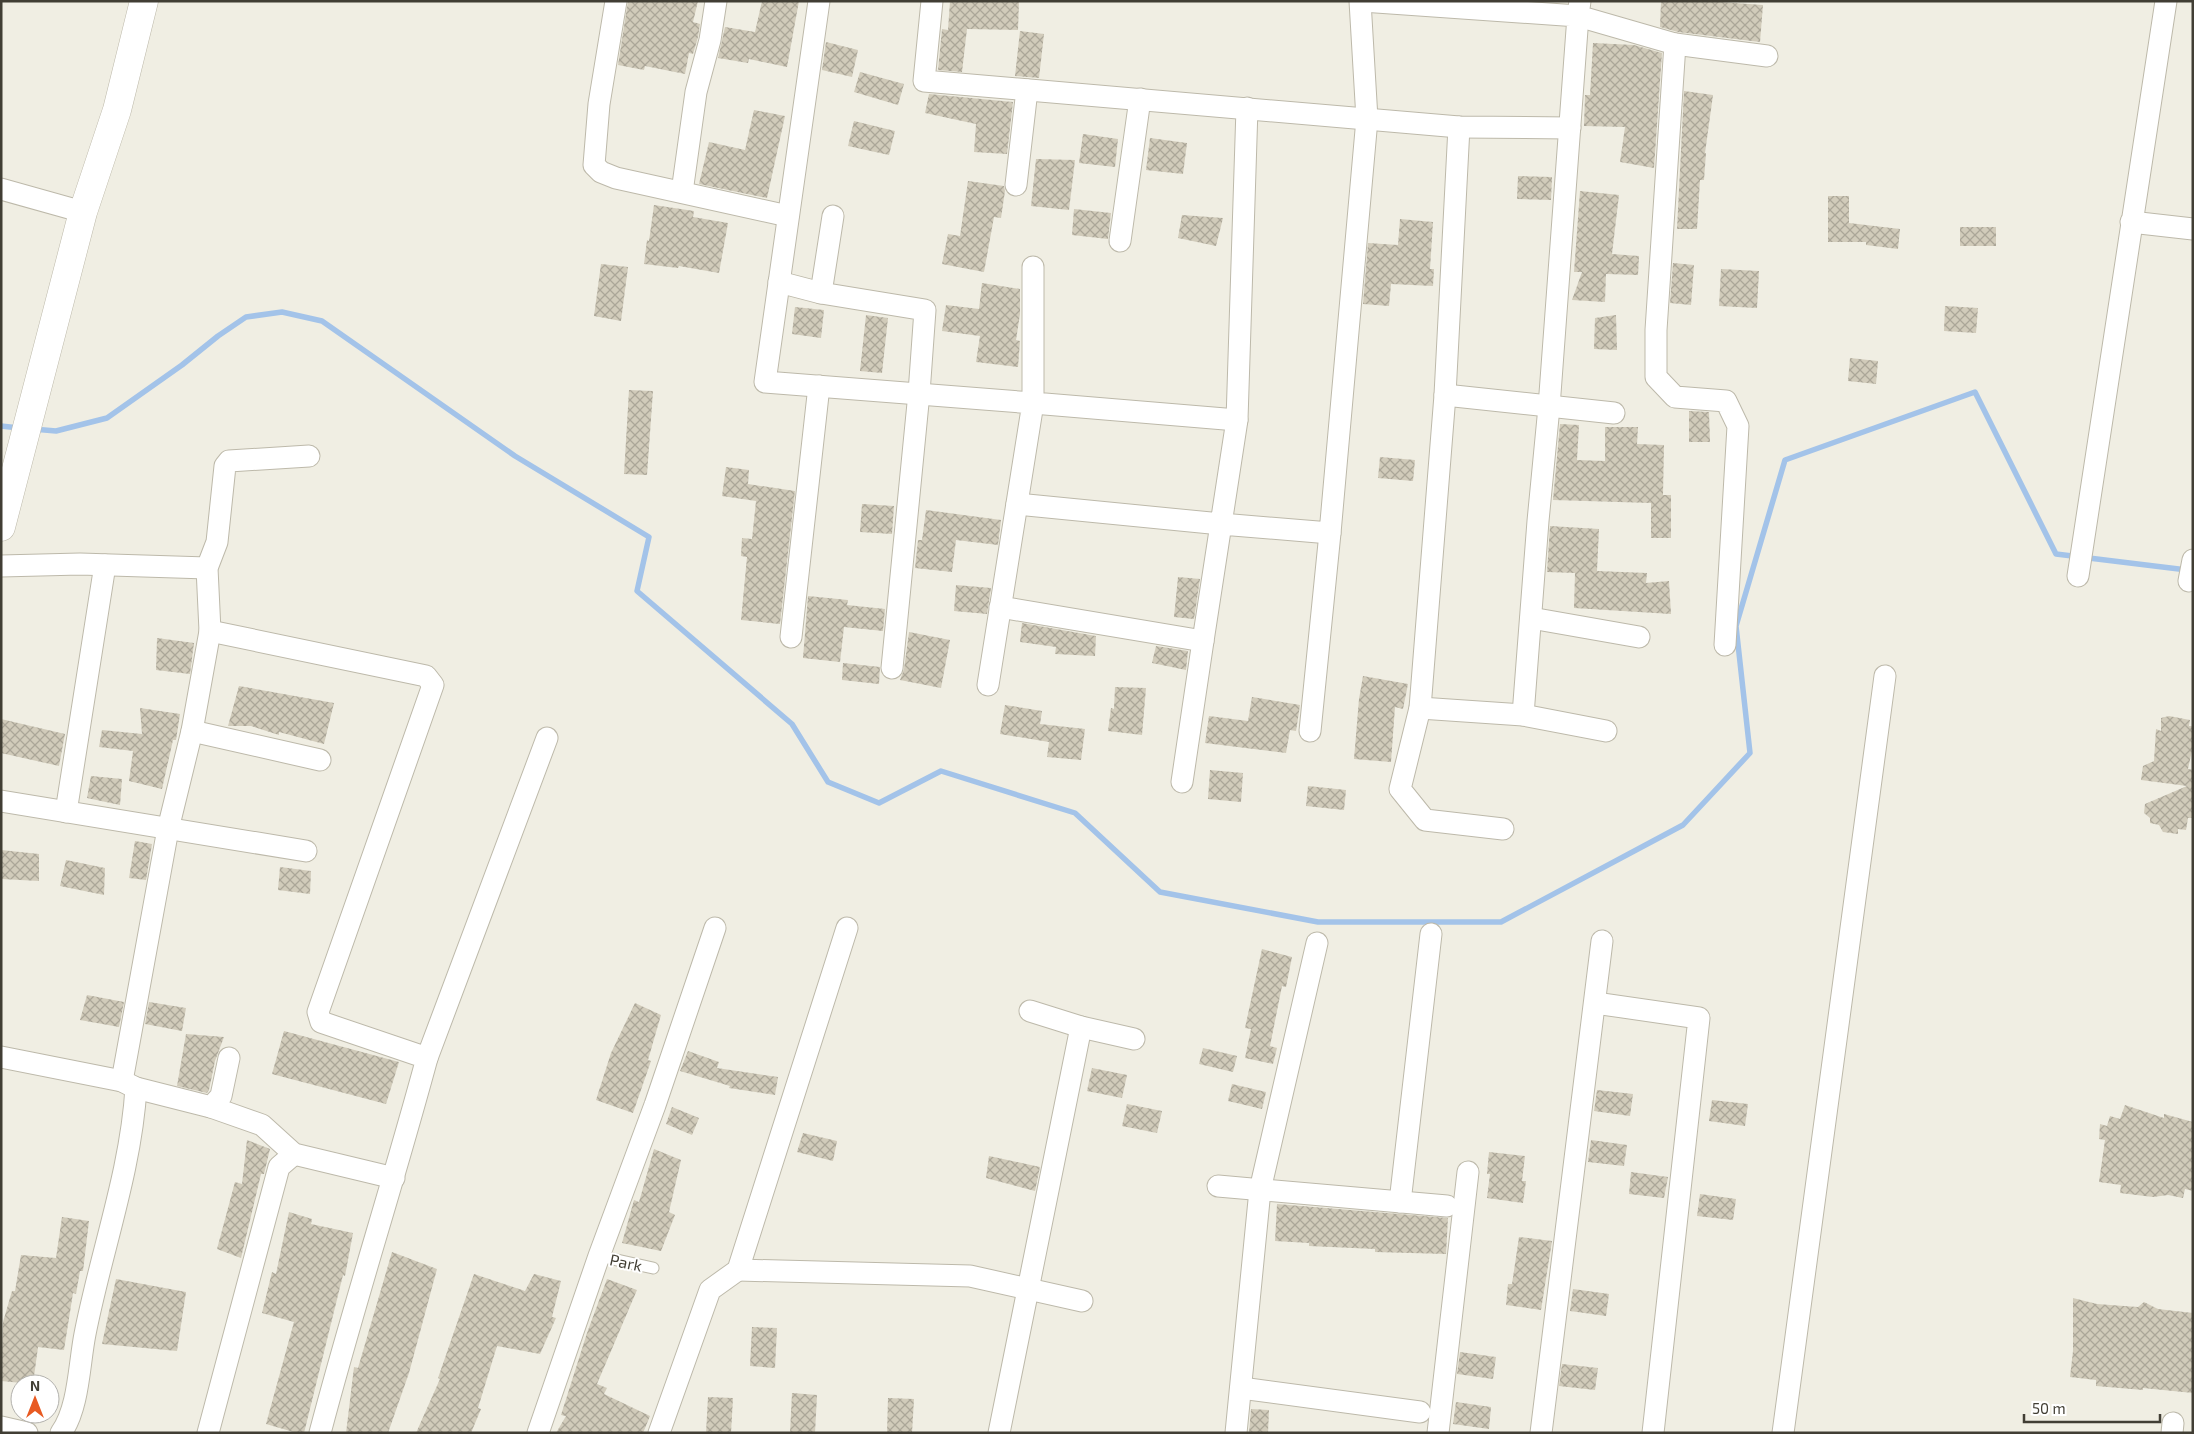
<svg xmlns="http://www.w3.org/2000/svg" width="2194" height="1434" font-family="'Exo 2',sans-serif">
	<defs>
		<pattern id="building-cross-hatch" width="8" height="8" patternUnits="userSpaceOnUse" patternTransform="scale(1.25)"><rect width="8" height="8" fill="#d1cbba"/><path d="M0 0l8 8M0 8l8-8" fill="none" stroke="#aba698"/></pattern>
	</defs>
	<rect width="100%" height="100%" fill="#f0eee3"/>
	<g fill="none" stroke-linecap="round" stroke-linejoin="round">
		<g stroke="#a3c3e9" stroke-width="5.5">
			<path d="M 1,426 L 19,428"/>
			<path d="M 33,429 L 56,431 L 107,418 L 182,365 L 218,336 L 246,317 L 282,312 L 322,321 L 515,456 L 649,537 L 637,591 L 792,724 L 828,782 L 879,803 L 941,771 L 1075,813 L 1160,892 L 1318,922 L 1501,922 L 1683,825 L 1750,753 L 1736,626 L 1785,460 L 1975,392 L 2056,554 L 2187,570"/>
		</g>
	</g>
	<g fill="url(#building-cross-hatch)">
		<path d="M 628,1 L 698,1 L 693,22 L 700,24 L 698,37 L 693,54 L 689,53 L 685,74 L 645,66 L 644,70 L 618,65 Z"/>
		<path d="M 762,1 L 799,1 L 787,67 L 749,59 L 748,63 L 718,58 L 725,27 L 755,32 Z"/>
		<path d="M 950,1 L 1019,1 L 1018,30 L 967,29 L 962,72 L 938,70 L 942,29 L 948,30 Z"/>
		<path d="M 1661,1 L 1706,1 L 1763,5 L 1760,42 L 1678,32 L 1660,27 Z"/>
		<path d="M 1020,31 L 1044,34 L 1039,78 L 1015,76 Z"/>
		<path d="M 826,42 L 858,50 L 852,77 L 822,70 Z"/>
		<path d="M 1593,43 L 1634,45 L 1662,53 L 1654,168 L 1620,162 L 1625,127 L 1584,126 L 1585,95 L 1590,95 Z"/>
		<path d="M 860,72 L 904,84 L 898,105 L 854,92 Z"/>
		<path d="M 1684,91 L 1713,95 L 1705,153 L 1706,153 L 1704,180 L 1700,180 L 1697,229 L 1677,229 Z"/>
		<path d="M 929,94 L 1013,102 L 1007,154 L 974,152 L 976,124 L 925,113 Z"/>
		<path d="M 754,110 L 785,116 L 767,198 L 699,184 L 709,142 L 745,150 Z"/>
		<path d="M 854,121 L 895,131 L 889,155 L 848,146 Z"/>
		<path d="M 1083,134 L 1118,139 L 1115,167 L 1079,163 Z"/>
		<path d="M 1150,138 L 1187,143 L 1183,174 L 1146,170 Z"/>
		<path d="M 1036,159 L 1075,160 L 1069,210 L 1031,206 Z"/>
		<path d="M 1518,176 L 1552,177 L 1551,200 L 1517,199 Z"/>
		<path d="M 968,181 L 1004,186 L 1005,191 L 1001,218 L 994,217 L 984,272 L 942,264 L 948,234 L 960,236 Z"/>
		<path d="M 1580,191 L 1619,195 L 1612,254 L 1639,256 L 1638,275 L 1606,274 L 1605,302 L 1572,300 L 1582,272 L 1574,272 Z"/>
		<path d="M 1828,196 L 1849,196 L 1849,223 L 1900,229 L 1898,249 L 1866,245 L 1866,242 L 1828,242 Z"/>
		<path d="M 654,205 L 694,211 L 693,217 L 728,223 L 719,273 L 679,266 L 678,268 L 644,264 L 647,240 L 649,241 Z"/>
		<path d="M 1074,209 L 1111,213 L 1108,239 L 1072,235 Z"/>
		<path d="M 1182,215 L 1223,218 L 1216,246 L 1178,238 Z"/>
		<path d="M 1400,219 L 1433,222 L 1430,269 L 1434,269 L 1433,286 L 1391,284 L 1389,306 L 1363,304 L 1368,243 L 1398,245 Z"/>
		<rect x="1960" y="227" width="36" height="19"/>
		<path d="M 1673,263 L 1694,265 L 1691,305 L 1670,303 Z"/>
		<path d="M 601,264 L 628,267 L 621,321 L 594,316 Z"/>
		<path d="M 1721,269 L 1759,271 L 1757,308 L 1719,306 Z"/>
		<path d="M 982,283 L 1020,289 L 1020,314 L 1016,340 L 1020,341 L 1018,367 L 976,362 L 980,336 L 942,331 L 946,305 L 979,309 Z"/>
		<path d="M 1945,306 L 1978,308 L 1976,333 L 1944,331 Z"/>
		<path d="M 795,307 L 824,310 L 821,338 L 792,334 Z"/>
		<path d="M 866,315 L 888,318 L 882,373 L 860,371 Z"/>
		<path d="M 1616,315 L 1617,350 L 1594,349 L 1595,318 Z"/>
		<path d="M 1850,358 L 1878,361 L 1876,384 L 1848,381 Z"/>
		<path d="M 629,390 L 653,391 L 647,475 L 624,474 Z"/>
		<path d="M 1689,411 L 1709,412 L 1710,442 L 1689,442 Z"/>
		<path d="M 1560,424 L 1579,425 L 1577,460 L 1605,461 L 1605,427 L 1638,427 L 1637,444 L 1664,445 L 1663,495 L 1671,495 L 1671,538 L 1651,538 L 1651,503 L 1553,500 Z"/>
		<path d="M 1380,457 L 1415,460 L 1413,481 L 1378,478 Z"/>
		<path d="M 726,467 L 749,470 L 748,484 L 795,491 L 780,624 L 741,620 L 747,557 L 741,556 L 742,538 L 752,539 L 756,501 L 722,496 Z"/>
		<path d="M 862,504 L 894,506 L 892,534 L 860,532 Z"/>
		<path d="M 926,510 L 1001,520 L 998,545 L 956,540 L 952,572 L 915,568 L 918,540 L 922,540 Z"/>
		<path d="M 1550,526 L 1599,529 L 1597,571 L 1647,573 L 1646,583 L 1669,581 L 1671,614 L 1574,608 L 1575,573 L 1547,572 Z"/>
		<path d="M 1178,577 L 1200,579 L 1194,619 L 1174,617 Z"/>
		<path d="M 956,585 L 991,588 L 987,614 L 954,611 Z"/>
		<path d="M 808,596 L 848,600 L 847,605 L 885,609 L 883,631 L 844,627 L 840,662 L 803,658 Z"/>
		<path d="M 1022,623 L 1096,636 L 1095,656 L 1055,654 L 1056,647 L 1020,642 Z"/>
		<path d="M 909,632 L 950,640 L 941,688 L 900,680 L 904,669 Z"/>
		<path d="M 157,638 L 194,643 L 190,674 L 156,670 Z"/>
		<path d="M 1156,646 L 1188,651 L 1186,670 L 1152,663 Z"/>
		<path d="M 843,663 L 880,667 L 879,684 L 842,680 Z"/>
		<path d="M 1363,676 L 1408,684 L 1403,709 L 1395,707 L 1391,762 L 1354,759 L 1359,699 Z"/>
		<path d="M 239,686 L 334,703 L 324,744 L 279,732 L 279,735 L 251,726 L 228,726 Z"/>
		<path d="M 1115,687 L 1146,688 L 1142,735 L 1108,731 L 1111,708 L 1114,709 Z"/>
		<path d="M 1252,697 L 1300,705 L 1296,731 L 1290,730 L 1286,753 L 1205,743 L 1209,716 L 1248,721 Z"/>
		<path d="M 1005,705 L 1042,711 L 1040,724 L 1085,729 L 1081,760 L 1047,757 L 1049,742 L 1000,734 Z"/>
		<path d="M 140,708 L 180,714 L 176,740 L 173,740 L 162,789 L 129,781 L 133,751 L 99,747 L 102,730 L 142,734 Z"/>
		<path d="M 2169,716 L 2190,720 L 2189,726 L 2193,726 L 2193,746 L 2188,769 L 2193,770 L 2193,818 L 2188,818 L 2186,830 L 2178,829 L 2178,834 L 2163,832 L 2159,825 L 2150,823 L 2150,818 L 2144,813 L 2145,804 L 2187,786 L 2141,780 L 2143,766 L 2154,761 L 2156,729 L 2161,731 L 2161,718 Z"/>
		<path d="M 1,719 L 65,734 L 59,766 L 1,753 Z"/>
		<path d="M 1210,770 L 1243,773 L 1241,802 L 1208,799 Z"/>
		<path d="M 91,776 L 122,779 L 120,805 L 87,798 Z"/>
		<path d="M 1308,786 L 1346,790 L 1344,810 L 1306,806 Z"/>
		<path d="M 135,841 L 152,844 L 146,880 L 129,878 Z"/>
		<path d="M 1,850 L 39,854 L 39,881 L 1,879 Z"/>
		<path d="M 66,860 L 105,868 L 104,895 L 60,886 Z"/>
		<path d="M 280,867 L 311,871 L 310,894 L 278,890 Z"/>
		<path d="M 1262,949 L 1292,957 L 1286,987 L 1282,986 L 1270,1046 L 1277,1048 L 1273,1064 L 1245,1058 L 1251,1029 L 1245,1028 Z"/>
		<path d="M 87,995 L 124,1002 L 119,1027 L 80,1020 Z"/>
		<path d="M 149,1002 L 186,1008 L 182,1031 L 145,1024 Z"/>
		<path d="M 635,1003 L 661,1015 L 648,1060 L 651,1061 L 633,1113 L 596,1100 L 611,1053 Z"/>
		<path d="M 284,1031 L 399,1062 L 386,1104 L 272,1074 Z"/>
		<path d="M 186,1034 L 224,1037 L 215,1061 L 209,1090 L 207,1093 L 177,1086 Z"/>
		<path d="M 1203,1048 L 1237,1056 L 1233,1072 L 1199,1064 Z"/>
		<path d="M 688,1051 L 719,1062 L 717,1068 L 778,1077 L 775,1095 L 729,1088 L 730,1086 L 680,1071 Z"/>
		<path d="M 1092,1068 L 1127,1075 L 1122,1098 L 1087,1091 Z"/>
		<path d="M 1232,1084 L 1266,1092 L 1262,1109 L 1228,1101 Z"/>
		<path d="M 1597,1090 L 1633,1094 L 1630,1116 L 1594,1111 Z"/>
		<path d="M 1712,1100 L 1748,1104 L 1745,1126 L 1709,1121 Z"/>
		<path d="M 1127,1104 L 1162,1111 L 1157,1133 L 1122,1126 Z"/>
		<path d="M 2125,1105 L 2164,1118 L 2164,1114 L 2193,1122 L 2193,1191 L 2185,1189 L 2183,1198 L 2168,1195 L 2153,1197 L 2120,1193 L 2121,1185 L 2099,1182 L 2105,1140 L 2099,1139 L 2100,1124 L 2107,1126 L 2110,1116 L 2120,1119 Z"/>
		<path d="M 672,1107 L 699,1118 L 692,1135 L 666,1124 Z"/>
		<path d="M 803,1133 L 837,1141 L 833,1161 L 797,1152 Z"/>
		<path d="M 247,1140 L 270,1149 L 264,1174 L 261,1174 L 241,1258 L 217,1249 L 235,1182 L 242,1184 Z"/>
		<path d="M 1591,1140 L 1627,1145 L 1624,1166 L 1588,1162 Z"/>
		<path d="M 654,1149 L 681,1160 L 669,1212 L 675,1215 L 661,1251 L 622,1243 L 634,1200 L 639,1202 Z"/>
		<path d="M 1489,1152 L 1525,1156 L 1522,1181 L 1526,1181 L 1523,1203 L 1487,1198 L 1490,1174 L 1487,1174 Z"/>
		<path d="M 989,1156 L 1040,1167 L 1035,1191 L 986,1178 Z"/>
		<path d="M 1631,1172 L 1668,1177 L 1664,1198 L 1629,1194 Z"/>
		<path d="M 1700,1194 L 1736,1199 L 1733,1220 L 1697,1216 Z"/>
		<path d="M 1277,1204 L 1448,1218 L 1446,1254 L 1375,1252 L 1375,1249 L 1309,1246 L 1309,1243 L 1275,1241 Z"/>
		<path d="M 289,1212 L 312,1219 L 311,1224 L 353,1233 L 345,1276 L 343,1275 L 304,1433 L 297,1433 L 266,1424 L 294,1322 L 262,1313 L 272,1272 L 276,1274 Z"/>
		<path d="M 62,1217 L 89,1221 L 83,1271 L 80,1271 L 76,1294 L 73,1293 L 64,1350 L 38,1347 L 33,1384 L 1,1381 L 3,1322 L 12,1291 L 15,1291 L 21,1255 L 56,1258 Z"/>
		<path d="M 1519,1237 L 1552,1241 L 1541,1310 L 1506,1305 L 1508,1284 L 1512,1284 Z"/>
		<path d="M 392,1252 L 437,1269 L 409,1373 L 388,1433 L 346,1433 L 354,1367 L 358,1368 Z"/>
		<path d="M 474,1274 L 525,1291 L 534,1274 L 561,1281 L 552,1317 L 556,1318 L 540,1354 L 497,1346 L 478,1408 L 481,1409 L 471,1433 L 416,1433 L 440,1379 L 438,1378 Z"/>
		<path d="M 116,1279 L 186,1292 L 177,1351 L 102,1344 Z"/>
		<path d="M 607,1279 L 637,1290 L 597,1384 L 607,1388 L 604,1394 L 650,1416 L 643,1433 L 556,1433 L 566,1416 L 561,1415 L 587,1333 Z"/>
		<path d="M 1573,1289 L 1609,1294 L 1606,1316 L 1570,1311 Z"/>
		<path d="M 2073,1298 L 2097,1304 L 2138,1307 L 2144,1302 L 2158,1309 L 2193,1313 L 2193,1393 L 2143,1388 L 2143,1390 L 2096,1386 L 2096,1380 L 2070,1377 L 2073,1351 Z"/>
		<path d="M 752,1327 L 777,1328 L 775,1368 L 750,1366 Z"/>
		<path d="M 1460,1352 L 1496,1357 L 1493,1379 L 1457,1374 Z"/>
		<path d="M 1562,1364 L 1598,1368 L 1595,1390 L 1559,1386 Z"/>
		<path d="M 792,1393 L 817,1395 L 815,1433 L 790,1433 Z"/>
		<path d="M 708,1397 L 733,1398 L 731,1433 L 706,1433 Z"/>
		<path d="M 888,1398 L 914,1399 L 912,1433 L 887,1433 Z"/>
		<path d="M 1456,1402 L 1491,1407 L 1489,1429 L 1453,1424 Z"/>
		<path d="M 1251,1409 L 1269,1410 L 1268,1433 L 1249,1433 Z"/>
	</g>
	<g fill="none" stroke-linecap="round" stroke-linejoin="round">
		<g stroke="#bdb9aa" stroke-width="13">
			<path id="service" d="M 599,1256 L 653,1268"/>
		</g>
		<g stroke="#bdb9aa" stroke-width="23">
			<g id="minor">
				<path d="M 616,1 L 599,104 L 594,165 L 601,172 L 616,178 L 788,216"/>
				<path d="M 819,1 L 765,382 L 1033,403 L 988,685"/>
				<path d="M 932,1 L 924,81 L 1459,127 L 1570,128"/>
				<path d="M 1362,1 L 1578,16 L 1549,407 L 1538,521 L 1523,715"/>
				<path d="M 1580,1 L 1578,16 L 1675,44 L 1767,56"/>
				<path d="M 1675,44 L 1656,330 L 1656,377 L 1675,397 L 1726,401 L 1738,426 L 1725,645"/>
				<path d="M 1459,127 L 1445,395 L 1420,708 L 1400,789 L 1425,820 L 1503,829"/>
				<path d="M 1016,185 L 1027,90"/>
				<path d="M 1,189 L 83,212"/>
				<path d="M 682,192 L 696,92 L 710,40 L 716,1"/>
				<path d="M 2131,222 L 2193,229"/>
				<path d="M 1120,241 L 1140,99"/>
				<path d="M 1033,267 L 1033,403 L 1237,420"/>
				<path d="M 779,282 L 821,293 L 925,310 L 919,393 L 892,668"/>
				<path d="M 821,293 L 833,216"/>
				<path d="M 1445,395 L 1614,413"/>
				<path d="M 1017,504 L 1221,524 L 1237,420 L 1247,108"/>
				<path d="M 1,566 L 80,564 L 207,568"/>
				<path d="M 2078,576 L 2166,1"/>
				<path d="M 2189,581 L 2193,560"/>
				<path d="M 1000,607 L 1203,641 L 1221,524 L 1330,533 L 1367,119 L 1360,1"/>
				<path d="M 1531,618 L 1639,637"/>
				<path d="M 210,631 L 426,676 L 433,685 L 318,1012 L 321,1022 L 427,1058 C 393,1184 353,1307 320,1433"/>
				<path d="M 791,637 L 819,386"/>
				<path d="M 1420,708 L 1523,715 L 1606,731"/>
				<path d="M 192,731 L 320,760"/>
				<path d="M 1310,731 L 1330,533"/>
				<path d="M 1182,782 L 1203,641"/>
				<path d="M 1,801 L 306,851"/>
				<path d="M 66,812 L 105,565"/>
				<path d="M 1595,1003 L 1699,1018 L 1653,1433"/>
				<path d="M 1030,1011 L 1081,1027 L 1134,1039"/>
				<path d="M 1,1057 L 122,1081 L 136,1088 L 211,1107 L 221,1096 L 229,1058"/>
				<path d="M 427,1058 L 547,738"/>
				<path d="M 122,1081 L 168,829 L 192,731 L 210,631 L 207,568 L 217,542 L 225,466 L 229,461 L 309,456"/>
				<path d="M 211,1107 L 262,1125 L 294,1154 L 394,1178"/>
				<path d="M 1218,1186 L 1447,1206"/>
				<path d="M 1400,1202 L 1431,934"/>
				<path d="M 738,1270 L 970,1276 L 1082,1301"/>
				<path d="M 1241,1388 L 1420,1412"/>
				<path d="M 1,1427 L 27,1433"/>
				<path d="M 61,1433 C 79,1408 79,1364 85,1334 C 101,1252 131,1171 136,1088"/>
				<path d="M 208,1433 L 279,1167 L 294,1154"/>
				<path d="M 538,1433 L 599,1256 L 655,1105 L 715,928"/>
				<path d="M 659,1433 L 710,1290 L 738,1270 L 847,928"/>
				<path d="M 999,1433 L 1081,1027"/>
				<path d="M 1236,1433 L 1260,1190 L 1317,943"/>
				<path d="M 1438,1433 L 1468,1172"/>
				<path d="M 1541,1433 L 1602,941"/>
				<path d="M 1783,1433 L 1885,676"/>
				<path d="M 2172,1433 L 2173,1423"/>
			</g>
		</g>
		<g stroke="#bdb9aa" stroke-width="29">
			<path id="tertiary" d="M 1,527 L 83,212 L 117,110 L 144,1"/>
		</g>
		<use href="#service" stroke="#fff" stroke-width="11"/>
		<use href="#minor" stroke="#fff" stroke-width="21"/>
		<use href="#tertiary" stroke="#fff" stroke-width="28"/>
	</g>
	<g text-anchor="middle" dominant-baseline="central" stroke-width="4" stroke-linejoin="round" paint-order="stroke">
		<g font-size="16" fill="#413e34" stroke="#fff">
			<text transform="translate(626 1262) rotate(12)">Park</text>
		</g>
	</g>
	<rect width="2194" height="1434" fill="none" stroke="#413e34" stroke-width="5"/>
	<g transform="translate(35 1399)"><circle r="24" fill="#ffffff" stroke="#b3b2ae"/>
	<path d="M0-4L9 19L0 12L-9 19Z" fill="#e85a22"/>
	<text y="-8" font-size="14" font-weight="bold" text-anchor="middle" fill="#413e34">N</text>
	</g>
	<path d="M2024 1414v8h136v-8" fill="none" stroke="#413e34" stroke-width="2.5"/>
	<text x="2032" y="1414" font-size="15" fill="#413e34" stroke="#ffffff" stroke-width="4" paint-order="stroke">50 m</text>
</svg>
